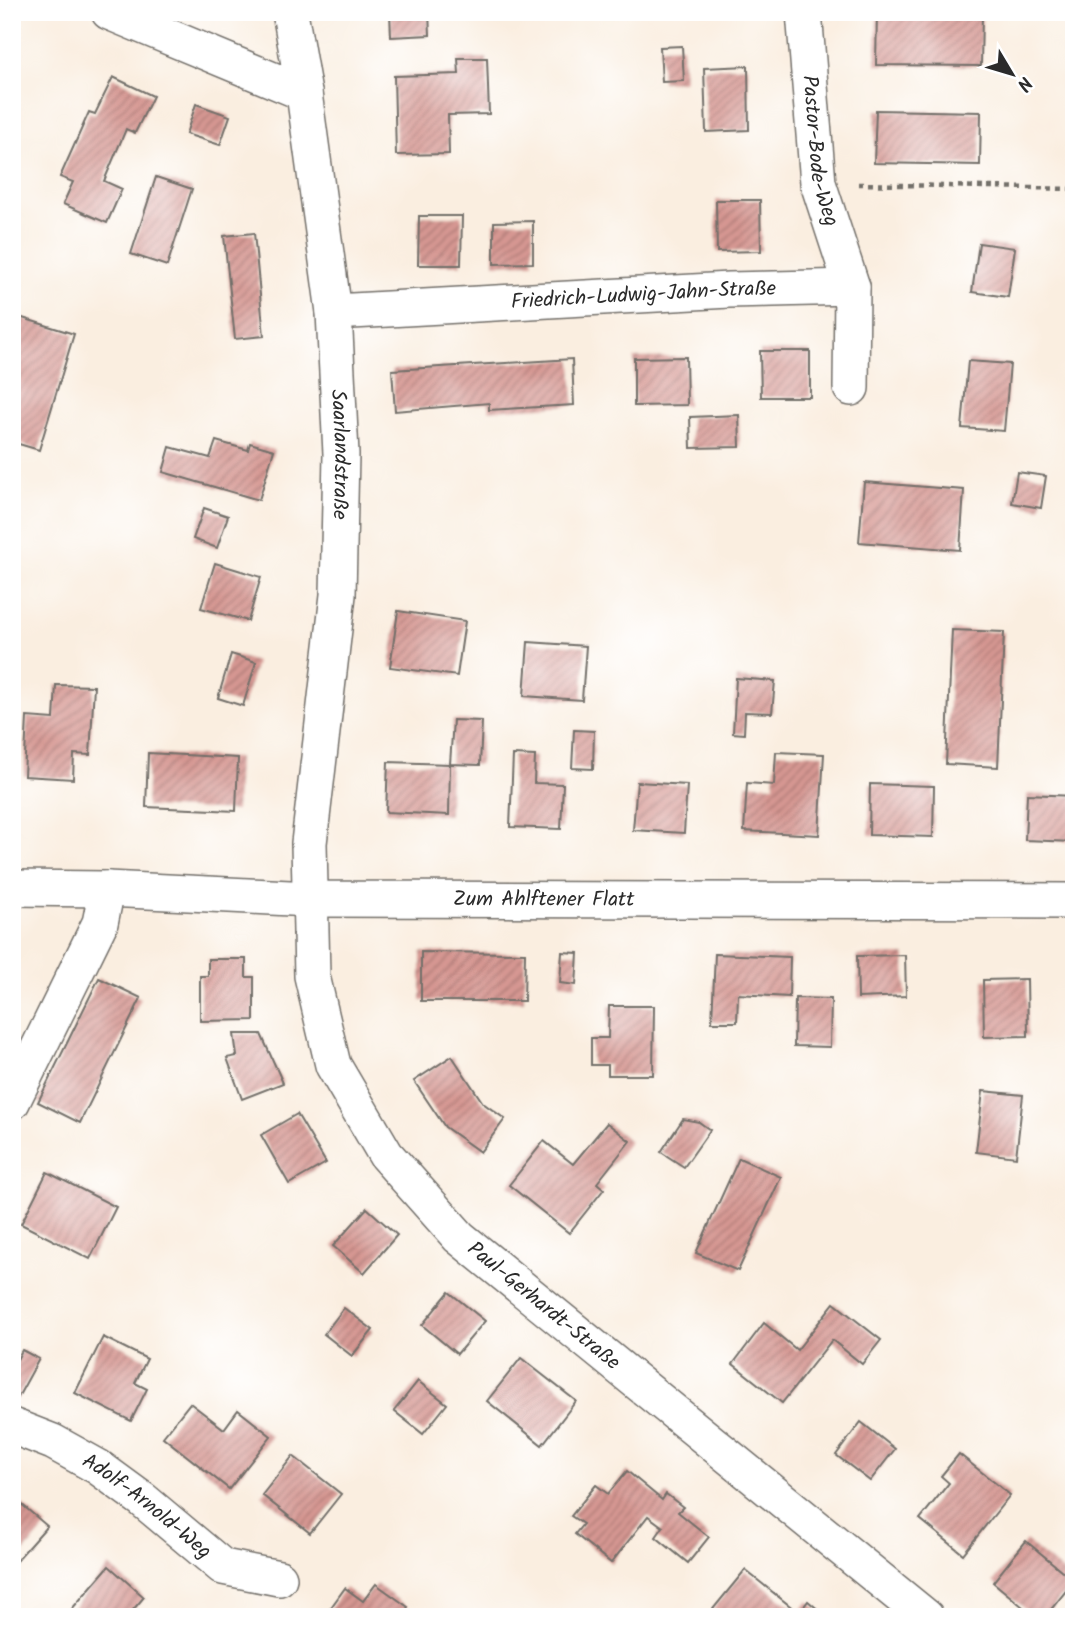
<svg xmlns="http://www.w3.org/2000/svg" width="1086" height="1629" font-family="Kalam,sans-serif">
	<defs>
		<pattern id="building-hatch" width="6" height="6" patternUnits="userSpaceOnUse" patternTransform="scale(1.75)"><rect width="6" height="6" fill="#d69792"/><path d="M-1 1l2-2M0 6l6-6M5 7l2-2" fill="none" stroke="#ae7b77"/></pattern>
	</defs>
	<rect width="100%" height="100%" fill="#fff"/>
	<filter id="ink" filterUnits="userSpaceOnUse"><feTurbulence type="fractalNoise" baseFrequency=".0143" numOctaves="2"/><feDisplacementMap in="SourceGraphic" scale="14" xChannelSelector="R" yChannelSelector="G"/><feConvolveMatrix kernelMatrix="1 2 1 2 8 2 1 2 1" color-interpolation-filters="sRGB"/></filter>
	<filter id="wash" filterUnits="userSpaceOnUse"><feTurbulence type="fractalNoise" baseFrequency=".00686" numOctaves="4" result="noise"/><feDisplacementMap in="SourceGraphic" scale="28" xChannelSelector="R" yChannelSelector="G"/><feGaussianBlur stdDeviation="1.57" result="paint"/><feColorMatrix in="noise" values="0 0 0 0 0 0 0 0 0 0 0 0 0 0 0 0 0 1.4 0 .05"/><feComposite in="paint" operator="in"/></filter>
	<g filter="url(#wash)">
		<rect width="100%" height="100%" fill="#faeee0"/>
		<g id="blocks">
			<g fill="url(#building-hatch)">
				<path d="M 390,12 L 429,12 L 430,35 L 391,37 Z"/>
				<path d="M 877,12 L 982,13 L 981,66 L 876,65 Z"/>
				<path d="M 682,46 L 684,81 L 662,82 L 660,47 Z"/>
				<path d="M 458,58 L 487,58 L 489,114 L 448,115 L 449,154 L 396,155 L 394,76 L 459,74 Z"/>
				<path d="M 748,66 L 749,130 L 706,132 L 704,68 Z"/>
				<path d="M 113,77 L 153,96 L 135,133 L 126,129 L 104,181 L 122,189 L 107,223 L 63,204 L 73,182 L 60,177 L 89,112 L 95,114 Z"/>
				<path d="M 196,104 L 230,116 L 220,145 L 186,134 Z"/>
				<path d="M 876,110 L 981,112 L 980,165 L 874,163 Z"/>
				<path d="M 156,177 L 192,189 L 167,266 L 131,254 Z"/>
				<path d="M 716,200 L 760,200 L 761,251 L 717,252 Z"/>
				<path d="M 419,216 L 462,216 L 461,265 L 418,265 Z"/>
				<path d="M 533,221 L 533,263 L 494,264 L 494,222 Z"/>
				<path d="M 254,233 L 264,336 L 235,339 L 224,236 Z"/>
				<path d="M 979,243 L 1015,248 L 1008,297 L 972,292 Z"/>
				<path d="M 16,316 L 74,334 L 39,450 L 12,442 L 12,329 Z"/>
				<path d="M 760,351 L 810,351 L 810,397 L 761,397 Z"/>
				<path d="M 686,357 L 687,405 L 634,406 L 634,358 Z"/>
				<path d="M 572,359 L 574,405 L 489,410 L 489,403 L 395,411 L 392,370 Z"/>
				<path d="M 968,361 L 1010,364 L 1004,431 L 962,428 Z"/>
				<path d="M 739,415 L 740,447 L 691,448 L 690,417 Z"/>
				<path d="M 216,441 L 248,450 L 250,443 L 274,450 L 259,500 L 163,472 L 170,447 L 210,458 Z"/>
				<path d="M 1017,472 L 1046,476 L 1041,508 L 1012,503 Z"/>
				<path d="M 864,482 L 964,490 L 960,550 L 859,542 Z"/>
				<path d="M 204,508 L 228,516 L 217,548 L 193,539 Z"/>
				<path d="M 215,563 L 261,577 L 248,621 L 201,608 Z"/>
				<path d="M 398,611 L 465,621 L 457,676 L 390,667 Z"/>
				<path d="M 952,630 L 1004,632 L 998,767 L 946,764 Z"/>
				<path d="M 528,642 L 586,646 L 582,700 L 524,696 Z"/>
				<path d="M 231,654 L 256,662 L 243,706 L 218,698 Z"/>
				<path d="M 736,678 L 775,681 L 772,713 L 745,712 L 744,734 L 733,733 Z"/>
				<path d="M 56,685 L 94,686 L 90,755 L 74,754 L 73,779 L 24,776 L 27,717 L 54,719 Z"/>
				<path d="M 453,720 L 482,721 L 480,765 L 450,764 Z"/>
				<path d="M 574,730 L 594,731 L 593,769 L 572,768 Z"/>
				<path d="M 776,752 L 824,754 L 819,835 L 744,831 L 747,783 L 774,785 Z"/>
				<path d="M 148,753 L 238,758 L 236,811 L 146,807 Z"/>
				<path d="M 513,755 L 535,756 L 534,783 L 563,784 L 561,829 L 510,827 Z"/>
				<path d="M 388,762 L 450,764 L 449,815 L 386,812 Z"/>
				<path d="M 637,782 L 687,785 L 684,833 L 633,830 Z"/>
				<path d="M 870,784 L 934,786 L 933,837 L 869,835 Z"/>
				<path d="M 1027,794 L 1074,796 L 1074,842 L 1025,840 Z"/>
				<path d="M 421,952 L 525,953 L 524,1001 L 421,1001 Z"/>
				<path d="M 562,952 L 578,953 L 576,985 L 560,983 Z"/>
				<path d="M 715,954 L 790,957 L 789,997 L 738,994 L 737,1022 L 712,1022 Z"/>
				<path d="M 905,955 L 906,996 L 858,998 L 857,956 Z"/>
				<path d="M 208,959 L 246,959 L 246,977 L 254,977 L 254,1020 L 200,1021 L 200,976 L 208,976 Z"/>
				<path d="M 99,978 L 141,998 L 80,1123 L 38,1102 Z"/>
				<path d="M 1027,979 L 1028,1036 L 984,1037 L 983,980 Z"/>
				<path d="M 795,998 L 831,999 L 830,1047 L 794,1046 Z"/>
				<path d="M 609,1006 L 654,1006 L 653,1075 L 608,1075 L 608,1065 L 591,1065 L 591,1038 L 608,1038 Z"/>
				<path d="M 234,1034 L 261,1034 L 283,1083 L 242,1099 L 227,1058 L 237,1056 Z"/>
				<path d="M 452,1056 L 483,1103 L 505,1119 L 480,1152 L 445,1127 L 414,1081 Z"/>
				<path d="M 983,1091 L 1023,1095 L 1016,1157 L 976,1152 Z"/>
				<path d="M 297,1114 L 326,1163 L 289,1184 L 261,1135 Z"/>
				<path d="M 683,1119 L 699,1122 L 710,1130 L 684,1167 L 661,1152 Z"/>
				<path d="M 607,1123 L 630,1141 L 597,1183 L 604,1189 L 569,1233 L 509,1185 L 544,1141 L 573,1164 Z"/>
				<path d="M 739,1158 L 781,1177 L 738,1271 L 696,1253 Z"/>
				<path d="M 47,1172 L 116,1207 L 90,1259 L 21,1224 Z"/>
				<path d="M 367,1208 L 397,1235 L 364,1273 L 333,1246 Z"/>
				<path d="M 449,1292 L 485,1321 L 457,1354 L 422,1325 Z"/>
				<path d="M 834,1303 L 881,1340 L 862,1364 L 832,1340 L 782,1403 L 733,1364 L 764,1323 L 797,1350 Z"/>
				<path d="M 344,1308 L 373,1330 L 352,1356 L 324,1334 Z"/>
				<path d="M 103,1337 L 147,1359 L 135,1383 L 147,1389 L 131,1421 L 75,1393 Z"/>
				<path d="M 22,1350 L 39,1359 L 17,1399 L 12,1396 L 12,1369 Z"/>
				<path d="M 521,1358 L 576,1401 L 542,1445 L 487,1401 Z"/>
				<path d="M 418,1381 L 447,1404 L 423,1434 L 394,1411 Z"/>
				<path d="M 190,1403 L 224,1429 L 238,1410 L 271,1436 L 229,1489 L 163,1437 Z"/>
				<path d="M 861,1422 L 895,1449 L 870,1481 L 836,1455 Z"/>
				<path d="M 959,1454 L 1010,1495 L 963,1554 L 920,1519 L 949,1483 L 941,1476 Z"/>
				<path d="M 293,1456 L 341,1494 L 310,1533 L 262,1495 Z"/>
				<path d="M 627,1471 L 662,1500 L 666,1494 L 683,1507 L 678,1512 L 709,1537 L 688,1563 L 656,1537 L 663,1527 L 648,1516 L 611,1563 L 575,1534 L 583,1524 L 571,1516 L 596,1485 L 608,1494 Z"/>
				<path d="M 12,1496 L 47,1526 L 16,1561 L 12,1557 Z"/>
				<path d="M 1026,1541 L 1074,1581 L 1045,1617 L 1035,1617 L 993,1582 Z"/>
				<path d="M 109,1566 L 144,1597 L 127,1617 L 78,1617 L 71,1610 Z"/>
				<path d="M 745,1570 L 799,1613 L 808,1601 L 827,1617 L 723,1617 L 713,1609 Z"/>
				<path d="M 376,1584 L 408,1607 L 401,1617 L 324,1617 L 345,1588 L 363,1601 Z"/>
			</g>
		</g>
	</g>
	<g filter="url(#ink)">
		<use href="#blocks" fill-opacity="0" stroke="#736f6a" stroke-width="2"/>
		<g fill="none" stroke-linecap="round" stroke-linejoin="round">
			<g stroke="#736f6a" stroke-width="38">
				<g id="street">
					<path d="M 109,12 L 304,93"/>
					<path id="s1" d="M 290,12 L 304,93 L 334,312 L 341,454 L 338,595 L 309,843 L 312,976 L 333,1065 L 386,1155 L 459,1237 L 926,1617"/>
					<path id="s2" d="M 804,12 L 818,183 L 852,287 L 851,388"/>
					<path id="s3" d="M 334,312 L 729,290 L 852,287"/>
					<path id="s4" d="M 12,888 L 107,889 L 310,899 L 1074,901"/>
					<path d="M 12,1102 L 100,923 L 107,889"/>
					<path id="s5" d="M 12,1426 L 53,1442 L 98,1467 L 143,1500 L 223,1567 L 279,1578"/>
				</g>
			</g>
			<path stroke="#736f6a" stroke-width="4.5" stroke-dasharray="5 5" stroke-linecap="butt" d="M 858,184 L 1074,189"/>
			<use href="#street" stroke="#fff" stroke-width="35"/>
		</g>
	</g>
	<g text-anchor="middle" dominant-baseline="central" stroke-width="6" stroke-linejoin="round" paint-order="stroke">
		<g font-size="21" fill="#2b2b2b" stroke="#fff">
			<text stroke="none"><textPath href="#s2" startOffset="140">Pastor-Bode-Weg</textPath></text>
			<text stroke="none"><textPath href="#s3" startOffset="310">Friedrich-Ludwig-Jahn-Straße</textPath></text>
			<text stroke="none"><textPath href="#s1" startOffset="446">Saarlandstraße</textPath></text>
			<text stroke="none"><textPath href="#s4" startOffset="532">Zum Ahlftener Flatt</textPath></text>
			<text stroke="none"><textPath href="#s1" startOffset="1384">Paul-Gerhardt-Straße</textPath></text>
			<text stroke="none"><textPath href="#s5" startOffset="158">Adolf-Arnold-Weg</textPath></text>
		</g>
	</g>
	<rect width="1086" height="1629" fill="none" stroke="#fff" stroke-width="42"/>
	<g transform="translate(1012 74) rotate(128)" stroke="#ffffff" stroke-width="5" paint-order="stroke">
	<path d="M0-5L12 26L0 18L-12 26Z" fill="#2b2b2b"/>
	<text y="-10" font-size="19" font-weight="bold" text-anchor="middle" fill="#2b2b2b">N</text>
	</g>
</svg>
